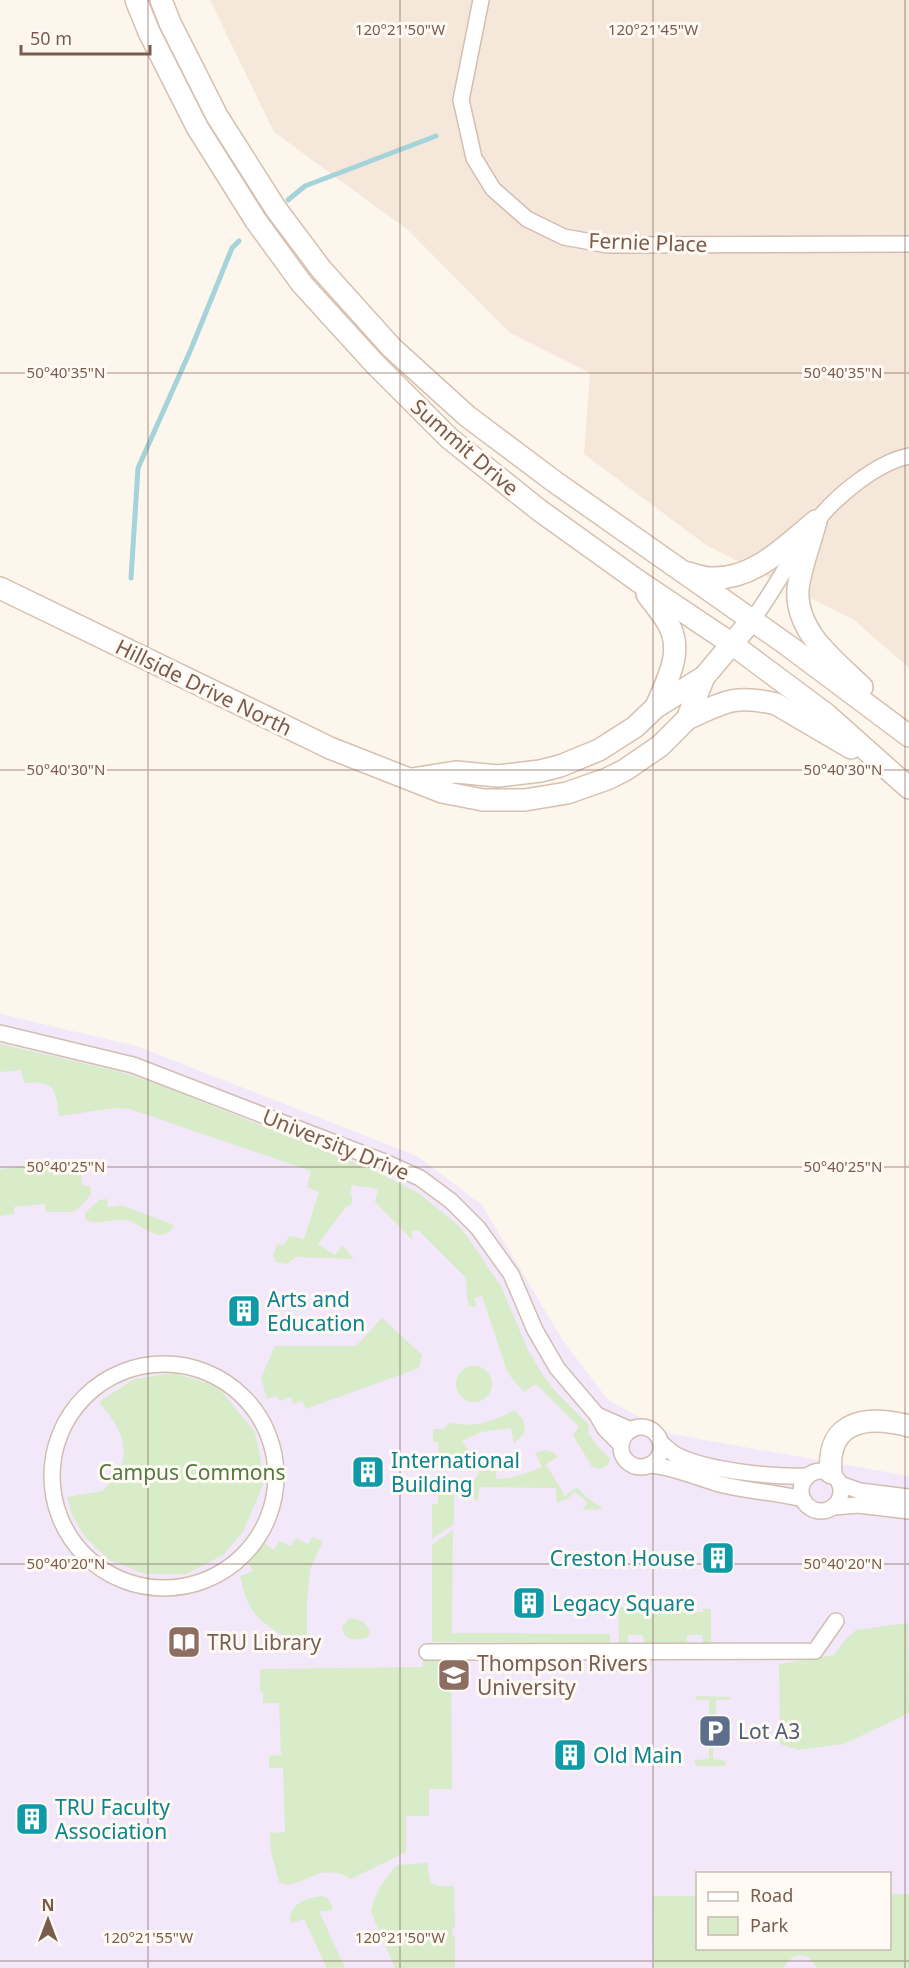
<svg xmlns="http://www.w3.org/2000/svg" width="909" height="1968" font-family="'Noto Sans',sans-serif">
	<rect width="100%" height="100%" fill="#fdf6ec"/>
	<path fill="#f5e8da" d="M 210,0 L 909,0 L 909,668 L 854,620 L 706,545 L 584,454 L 590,373 L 509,332 L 408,230 L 274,132 Z"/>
	<path fill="#f3e8fa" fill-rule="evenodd" d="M 0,1014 L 137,1046 L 417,1156 L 482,1205 L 562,1339 L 608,1400 L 671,1434 L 909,1476 L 909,1968 L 0,1968 ZM 698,1874 L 890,1874 L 890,1948 L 698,1948 Z"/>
	<g fill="#d8ecc9">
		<path d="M 0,1044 L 117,1071 L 155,1083 L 376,1171 L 420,1194 L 459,1226 L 469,1239 L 501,1286 L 528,1350 L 543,1375 L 556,1392 L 589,1425 L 588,1432 L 595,1443 L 610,1459 L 608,1465 L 601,1469 L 592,1467 L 573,1435 L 579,1427 L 536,1384 L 524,1392 L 513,1380 L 507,1371 L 482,1296 L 474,1298 L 477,1307 L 469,1306 L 467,1298 L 466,1278 L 419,1231 L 412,1231 L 412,1240 L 375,1202 L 378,1189 L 352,1185 L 350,1196 L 352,1196 L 352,1204 L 346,1207 L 318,1244 L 335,1255 L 342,1245 L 354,1259 L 296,1257 L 287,1264 L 276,1262 L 273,1256 L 277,1244 L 284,1245 L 289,1236 L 304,1239 L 319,1192 L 307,1187 L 311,1171 L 130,1109 L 115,1108 L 59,1116 C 56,1088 54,1080 24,1083 L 21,1070 L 0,1072 Z"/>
		<path d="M 88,1159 L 89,1165 L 80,1167 L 82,1185 L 90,1186 L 91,1195 L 77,1210 L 71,1212 L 46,1212 L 45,1204 L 14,1207 L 14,1214 L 0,1216 L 0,1169 Z"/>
		<path d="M 107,1199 L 108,1207 L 121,1205 L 174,1225 C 172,1231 167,1235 159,1235 C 149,1234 139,1224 129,1221 C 114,1217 100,1226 86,1220 L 85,1213 L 99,1200 Z"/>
		<path d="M 382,1318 L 422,1355 L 419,1368 L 306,1409 L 302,1401 L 293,1404 L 291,1397 L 281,1401 L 276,1396 L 267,1399 L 261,1378 L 275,1346 L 356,1346 Z"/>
		<circle cx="474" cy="1384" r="18"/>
		<path d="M 174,1373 L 217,1386 L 255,1432 L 261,1460 L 263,1485 L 243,1532 L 223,1555 L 186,1574 L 146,1574 L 109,1560 L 86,1538 L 72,1515 L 67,1497 L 103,1491 C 109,1483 120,1472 122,1463 C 129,1439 113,1419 99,1402 L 134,1379 Z"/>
		<path d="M 514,1410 L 523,1419 L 525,1430 L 521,1437 L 514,1443 L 511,1428 L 481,1432 L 462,1441 L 471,1453 L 458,1469 L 440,1469 L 438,1442 L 433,1442 L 433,1429 L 443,1429 L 450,1423 C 476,1427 491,1423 514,1410 Z"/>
		<path d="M 545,1450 L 553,1452 L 558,1457 L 546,1464 L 565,1496 L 576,1487 L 589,1499 L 601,1507 L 601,1509 L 584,1510 L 583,1508 L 588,1503 L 575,1492 L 567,1499 L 557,1503 L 556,1488 L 479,1487 L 478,1502 L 474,1499 L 473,1483 L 481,1468 L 495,1463 L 496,1479 C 512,1479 527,1473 542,1467 L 535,1453 Z"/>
		<path d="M 438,1477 L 454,1477 L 454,1524 L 432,1539 L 432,1504 L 438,1504 Z"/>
		<path d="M 453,1530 L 452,1633 L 610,1634 L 610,1643 L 432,1642 L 432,1545 Z"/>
		<path d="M 312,1537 L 323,1541 L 310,1570 L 307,1602 L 307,1641 L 303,1646 L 297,1645 C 261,1621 250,1621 240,1576 L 253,1571 L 247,1561 L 264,1543 L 274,1550 L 279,1541 L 291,1546 L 296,1538 L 308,1544 Z"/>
		<path d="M 618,1607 L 628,1607 L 629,1612 L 644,1612 L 644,1608 L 686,1608 L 687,1612 L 703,1612 L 703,1609 L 711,1609 L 711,1643 L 703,1643 L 702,1635 L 687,1635 L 687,1643 L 644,1644 L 643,1635 L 628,1635 L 628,1643 L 619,1643 Z"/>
		<path d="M 349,1618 C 360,1619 367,1622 370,1633 L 367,1638 C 356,1640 343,1641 342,1627 Z"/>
		<path d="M 908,1623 L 909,1713 L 844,1744 L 798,1750 L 780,1744 L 779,1664 L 834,1655 L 846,1639 L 856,1630 Z"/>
		<path d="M 423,1659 L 451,1659 L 452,1789 L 429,1789 L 429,1816 L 406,1816 L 406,1852 L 351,1879 C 343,1874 332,1871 322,1873 C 308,1875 293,1890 279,1882 L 271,1852 L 270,1833 L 285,1832 L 283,1768 L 269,1768 L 269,1756 L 281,1755 L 279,1703 L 263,1703 L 263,1693 L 260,1690 L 260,1669 L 423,1667 Z"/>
		<path d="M 695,1696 L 731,1697 L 729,1700 L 716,1700 L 716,1721 L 730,1721 L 731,1723 L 730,1726 L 713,1726 L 713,1759 L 726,1761 L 726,1764 L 723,1766 L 698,1766 L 695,1764 L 695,1760 L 709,1759 L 709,1700 L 696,1700 Z"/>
		<path d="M 428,1863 C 428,1886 432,1887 454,1886 L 455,1927 L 452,1929 L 452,1933 L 455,1937 L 455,1968 L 395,1968 L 371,1912 C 373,1895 385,1878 397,1865 Z"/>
		<path d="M 890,1894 L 909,1894 L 909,1968 L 817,1968 L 809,1957 C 798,1953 789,1957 784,1968 L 654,1968 L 653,1896 L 697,1896 L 698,1948 L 890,1948 Z"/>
		<path d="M 322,1896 L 328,1898 L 333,1908 L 330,1911 L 319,1911 L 345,1968 L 327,1968 L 304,1919 L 292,1923 L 290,1921 C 289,1903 307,1898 322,1896 Z"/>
	</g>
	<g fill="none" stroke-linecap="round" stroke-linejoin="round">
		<g stroke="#a5d3da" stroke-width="5">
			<path d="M 288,200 L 305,186 L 436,136"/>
			<path d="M 131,578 L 138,468 L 191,349 L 232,248 L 239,241"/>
		</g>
		<g stroke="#d1beb0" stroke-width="18">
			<g id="street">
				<path d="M 481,0 L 461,100 L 474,158 L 493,189 L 527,219 L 564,237 L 608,245 L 909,244"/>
				<path d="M 752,620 C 776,589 792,553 816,522 C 835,497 877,462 909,456"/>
				<path d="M 0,1033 L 133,1065 L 387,1163 L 420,1178 L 451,1201 L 478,1228 L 511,1274 L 535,1330 L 557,1368 L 597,1415 L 605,1429 L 621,1445"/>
				<circle cx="164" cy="1476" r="112"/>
				<path d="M 597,1415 L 631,1430"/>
				<circle cx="641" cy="1447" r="20"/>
				<path d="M 661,1443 C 666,1447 671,1452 676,1455 C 707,1471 772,1477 807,1476"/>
				<path d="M 650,1465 C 674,1467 696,1477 719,1484 C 746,1491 775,1492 803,1499"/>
				<circle cx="821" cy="1491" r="20"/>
				<path d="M 840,1484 L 860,1491 L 909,1497"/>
				<path d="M 834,1507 L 858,1505 L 909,1511"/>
				<path d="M 427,1652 L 815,1651 L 836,1621"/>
			</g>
		</g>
		<g stroke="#d6c0b0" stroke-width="24">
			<g id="secondary">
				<path d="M 136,0 L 149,32 L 197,127 L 256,221 L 302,284 L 374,363 L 449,438 L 539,510 L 638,581 L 732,644 L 826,714 L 909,788"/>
				<path d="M 161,0 L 170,23 L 217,116 L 276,209 L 321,269 L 392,348 L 467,416 L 555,482 L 786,644 L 909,736"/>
				<path d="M 816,521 C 811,541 800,569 798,589 C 795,632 835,661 862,687"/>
				<path d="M 688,573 C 696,575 704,578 711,578 C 754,580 785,546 816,521"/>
				<path d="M 0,588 L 330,748 L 442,792 L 483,800 L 525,800 L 567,793 L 607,779 L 625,770 L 660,746 L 687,719 L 704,677"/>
				<path d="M 647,594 C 654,604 663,614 669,625 C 684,653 666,682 656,707"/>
				<path d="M 687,719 C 724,702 735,694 776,704 L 851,748"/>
				<path d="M 412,779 L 456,772 L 498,776 L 540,771 L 560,766 L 599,750 L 635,727 L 656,707 L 704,677 L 752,620"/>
				<path d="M 831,1473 C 826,1420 867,1415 909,1426"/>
			</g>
		</g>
		<use href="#street" stroke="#fff" stroke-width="15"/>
		<use href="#secondary" stroke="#fff" stroke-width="21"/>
	</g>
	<path fill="none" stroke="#7a5c4d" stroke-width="1.5" stroke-opacity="0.45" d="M 148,0 L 148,1968M 400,0 L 400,1968M 653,0 L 653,1968M 905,0 L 905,1968M 0,373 L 909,373M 0,770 L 909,770M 0,1167 L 909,1167M 0,1564 L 909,1564M 0,1961 L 909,1961"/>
	<defs>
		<g id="building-square" transform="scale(1.725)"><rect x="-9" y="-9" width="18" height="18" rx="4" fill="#0f9aa8" stroke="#fffaf3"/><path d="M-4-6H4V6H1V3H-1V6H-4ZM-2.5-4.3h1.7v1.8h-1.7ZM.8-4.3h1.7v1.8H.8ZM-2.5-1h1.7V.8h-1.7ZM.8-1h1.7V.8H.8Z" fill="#fff"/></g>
		<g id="library-square" transform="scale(1.725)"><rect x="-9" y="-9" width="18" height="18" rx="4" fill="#8d6e63" stroke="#fffaf3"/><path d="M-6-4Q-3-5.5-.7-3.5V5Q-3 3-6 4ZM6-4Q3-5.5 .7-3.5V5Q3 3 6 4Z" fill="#fff"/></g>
		<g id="university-square" transform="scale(1.725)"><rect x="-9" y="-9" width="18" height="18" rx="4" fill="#8d6e63" stroke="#fffaf3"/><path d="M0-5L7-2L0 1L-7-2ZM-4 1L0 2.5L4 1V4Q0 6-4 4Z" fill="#fff"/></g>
		<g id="parking-square" transform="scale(1.725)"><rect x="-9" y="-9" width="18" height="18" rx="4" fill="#5c6f8a" stroke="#fffaf3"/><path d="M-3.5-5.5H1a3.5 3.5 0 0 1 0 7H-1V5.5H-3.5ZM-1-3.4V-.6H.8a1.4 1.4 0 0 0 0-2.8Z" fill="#fff"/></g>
	</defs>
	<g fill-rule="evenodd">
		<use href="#building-square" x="244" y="1311"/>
		<use href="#building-square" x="368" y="1472"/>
		<use href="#building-square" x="718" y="1558"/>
		<use href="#building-square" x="529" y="1603"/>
		<use href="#library-square" x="184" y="1642"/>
		<use href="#university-square" x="454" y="1675"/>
		<use href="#parking-square" x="715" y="1731"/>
		<use href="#building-square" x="570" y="1755"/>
		<use href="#building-square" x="32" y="1819"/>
	</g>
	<g text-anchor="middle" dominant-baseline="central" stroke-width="6" stroke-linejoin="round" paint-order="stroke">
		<g font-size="21" fill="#7a5c4d" stroke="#fffaf3">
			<text transform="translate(648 242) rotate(2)">Fernie Place</text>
			<text transform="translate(465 447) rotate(41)">Summit Drive</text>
			<text transform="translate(204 687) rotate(26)">Hillside Drive North</text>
			<text transform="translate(336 1144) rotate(22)">University Drive</text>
		</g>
		<g font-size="21" fill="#0d838f" stroke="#fffaf3" text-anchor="start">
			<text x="267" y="1299">Arts and<tspan x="267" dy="24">Education</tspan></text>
			<text x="391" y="1460">International<tspan x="391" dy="24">Building</tspan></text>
			<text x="695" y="1558" text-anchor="end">Creston House</text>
			<text x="552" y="1603">Legacy Square</text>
			<text x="593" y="1755">Old Main</text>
			<text x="55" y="1807">TRU Faculty<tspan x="55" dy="24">Association</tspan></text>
		</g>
		<g font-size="21" fill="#537a41" stroke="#fffaf3">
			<text x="192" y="1472">Campus Commons</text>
		</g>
		<g font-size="21" fill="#785e54" stroke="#fffaf3" text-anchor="start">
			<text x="207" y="1642">TRU Library</text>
			<text x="477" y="1663">Thompson Rivers<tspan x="477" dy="24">University</tspan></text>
		</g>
		<g font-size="21" fill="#4e5e75" stroke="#fffaf3" text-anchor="start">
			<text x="738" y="1731">Lot A3</text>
		</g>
	</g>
	<g font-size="15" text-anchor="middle" fill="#7a5c4d" stroke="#fffaf3" stroke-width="6" stroke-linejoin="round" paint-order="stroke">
		<text x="400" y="35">120°21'50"W</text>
		<text x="653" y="35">120°21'45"W</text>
		<text x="66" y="378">50°40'35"N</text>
		<text x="843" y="378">50°40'35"N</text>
		<text x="66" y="775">50°40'30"N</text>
		<text x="843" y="775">50°40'30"N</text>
		<text x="66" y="1172">50°40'25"N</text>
		<text x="843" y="1172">50°40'25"N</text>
		<text x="66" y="1569">50°40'20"N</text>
		<text x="843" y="1569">50°40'20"N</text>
		<text x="148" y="1943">120°21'55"W</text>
		<text x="400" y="1943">120°21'50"W</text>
	</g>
	<rect x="696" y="1872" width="195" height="78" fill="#fffaf3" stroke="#cabbb1" stroke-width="1.5"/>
	<rect x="708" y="1892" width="30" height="9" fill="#ffffff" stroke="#cabbb1" stroke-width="1.5"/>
	<text x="750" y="1902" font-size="18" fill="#7a5c4d">Road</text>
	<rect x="708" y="1917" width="30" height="18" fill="#d8ecc9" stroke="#cabbb1" stroke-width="1.5"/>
	<text x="750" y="1932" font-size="18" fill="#7a5c4d">Park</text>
	<g transform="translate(48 1920)" stroke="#fffaf3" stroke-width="4.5" paint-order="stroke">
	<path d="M0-4.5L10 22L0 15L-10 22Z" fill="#7a5c4d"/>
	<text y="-9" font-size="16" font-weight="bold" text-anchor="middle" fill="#7a5c4d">N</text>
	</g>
	<path d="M21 45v9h129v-9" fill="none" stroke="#7a5c4d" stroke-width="3"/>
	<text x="30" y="45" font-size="18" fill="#7a5c4d" stroke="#fffaf3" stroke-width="4.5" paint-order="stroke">50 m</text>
</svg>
